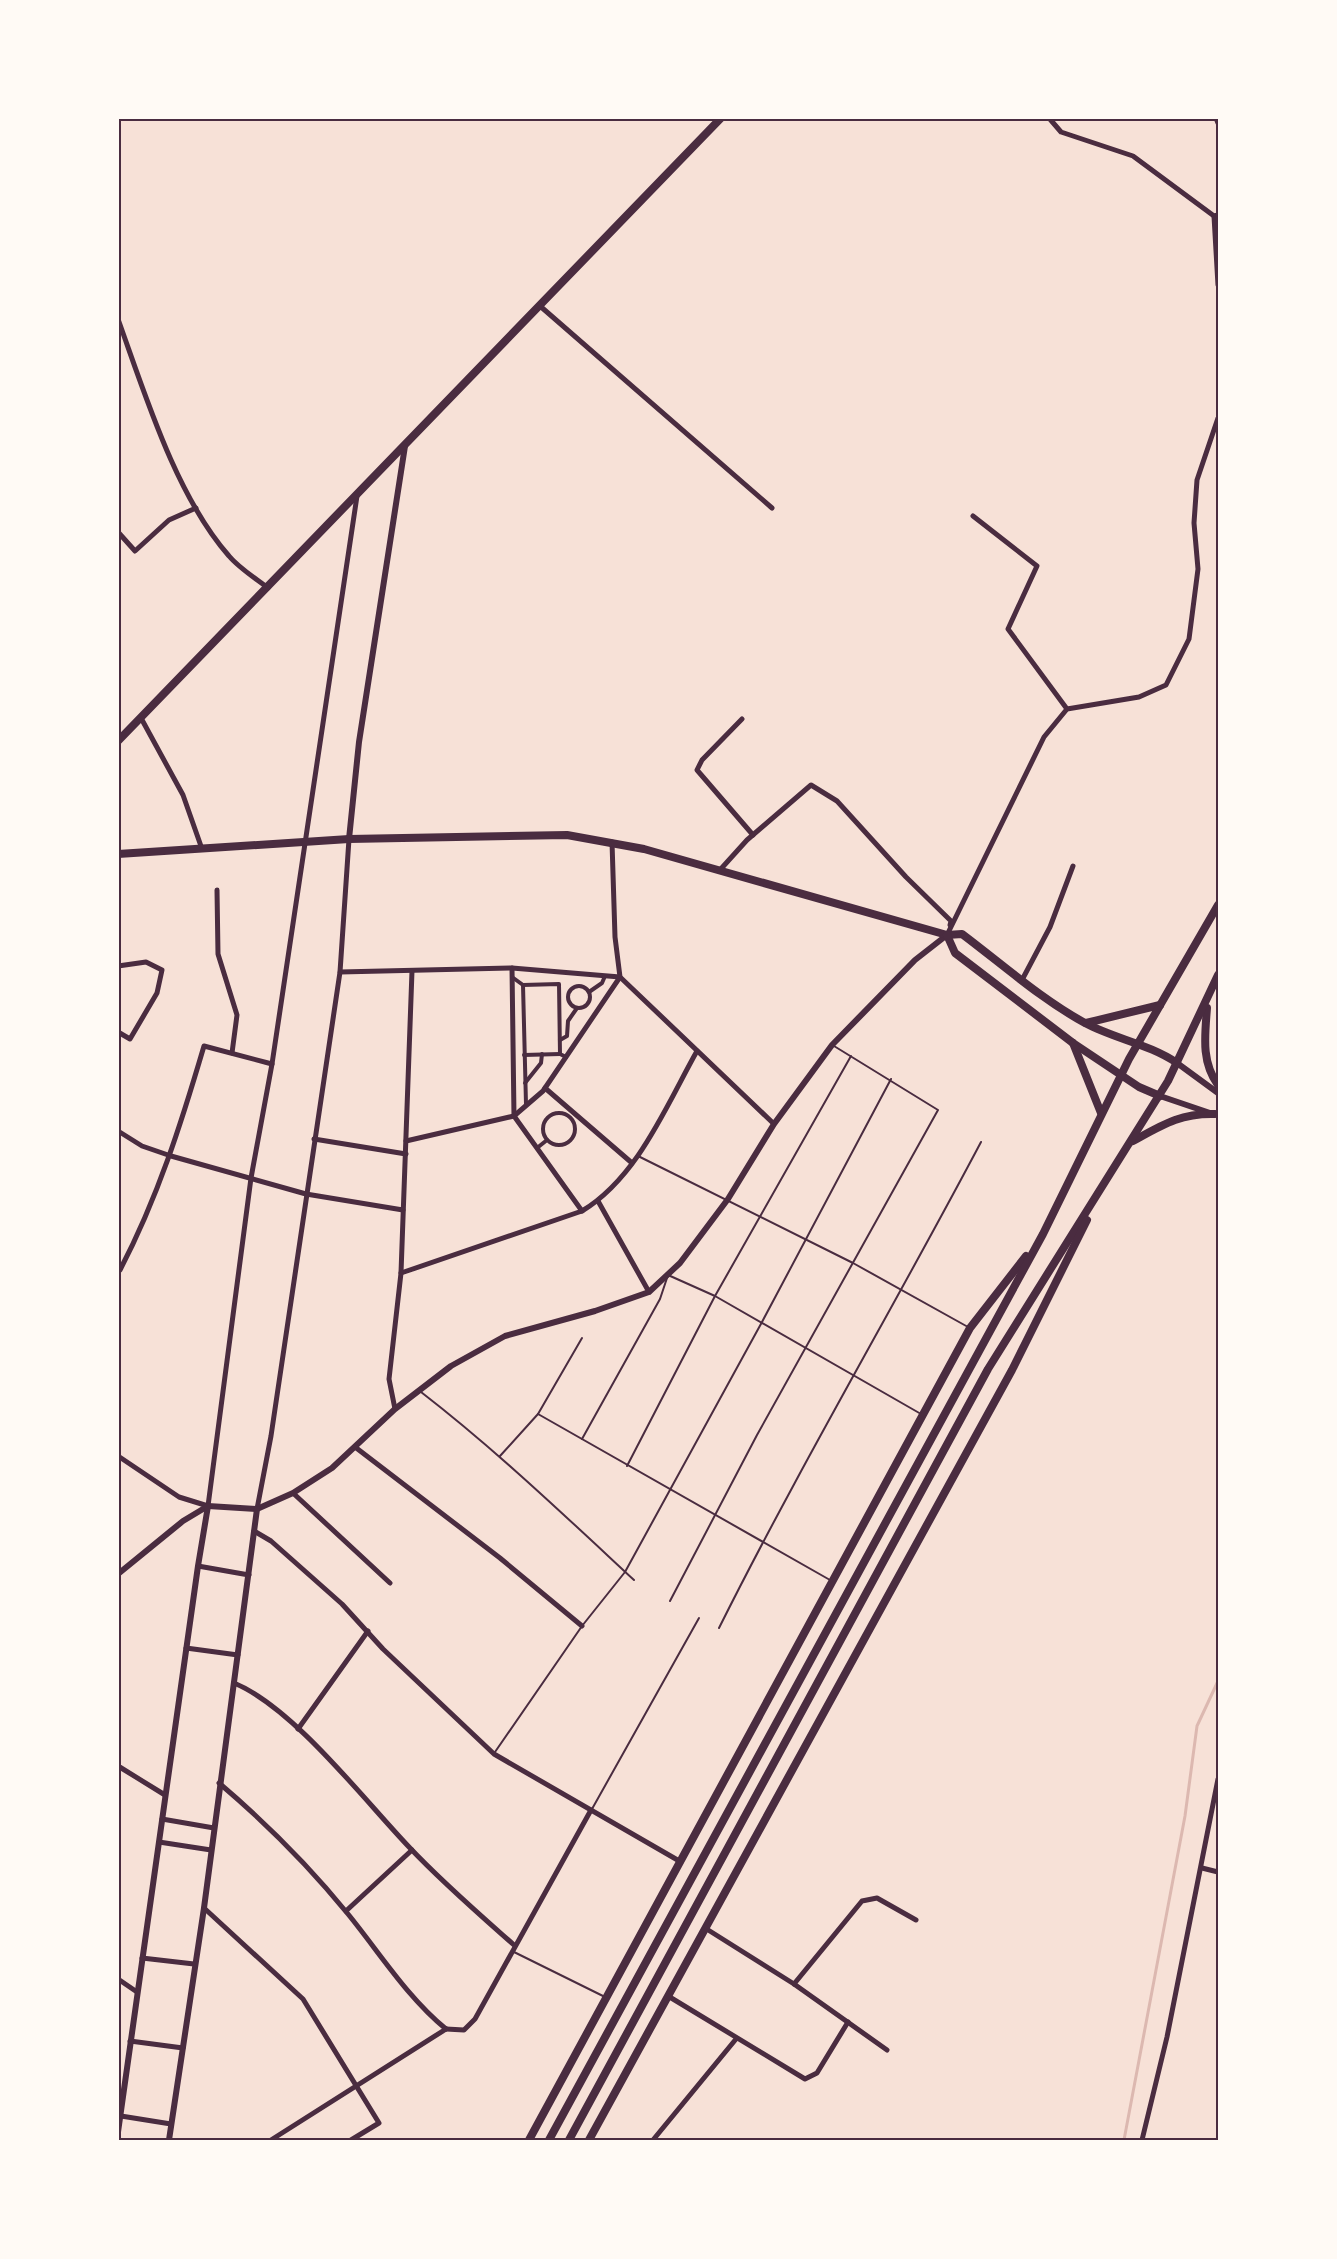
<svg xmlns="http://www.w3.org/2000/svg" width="1337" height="2259" font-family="Commissioner,sans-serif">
	<rect width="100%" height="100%" fill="#f7e1d7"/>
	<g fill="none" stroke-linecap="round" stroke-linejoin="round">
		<path stroke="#dcb8b0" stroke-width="3" d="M 1124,2140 L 1185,1816 L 1197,1726 L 1218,1681"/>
		<g stroke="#4a2c40" stroke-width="2">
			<path d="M 638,1156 L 853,1263 L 968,1327"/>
			<path d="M 421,1392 C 496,1450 564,1515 634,1580"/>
			<path d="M 538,1414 L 830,1580"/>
			<path d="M 582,1439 L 660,1299 L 668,1275 L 715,1296 L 921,1414"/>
			<path d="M 500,1456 L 538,1414 L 582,1338"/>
			<path d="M 627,1466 L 715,1296 L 851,1056"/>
			<path d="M 670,1601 L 757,1435 L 938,1110 L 834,1046"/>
			<path d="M 719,1628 C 801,1464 895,1305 981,1142"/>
			<path d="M 495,1752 L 582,1626 L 625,1572 L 762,1322 L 891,1079"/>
			<path d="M 592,1809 L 699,1618"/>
			<path d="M 514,1952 L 603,1996"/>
		</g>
		<g stroke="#4a2c40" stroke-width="4">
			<path d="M 512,977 L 523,985 L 526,1104"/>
			<path d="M 523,985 L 559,984 L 560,1054 L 566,1057"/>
			<circle cx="579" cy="997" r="11"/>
			<path d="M 589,992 L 602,983 L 605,976"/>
			<path d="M 560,1040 L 567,1036 L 568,1021 L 577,1008"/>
			<path d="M 524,1055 L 560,1054"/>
			<path d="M 525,1083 L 541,1063 L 542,1054"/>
			<circle cx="559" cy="1129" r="16"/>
			<path d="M 537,1148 L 547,1140"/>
		</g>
		<g stroke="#4a2c40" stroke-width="5">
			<path d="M 1049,118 L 1061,132 L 1133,156 L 1214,216 L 1218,215"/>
			<path d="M 1216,118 L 1218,123"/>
			<path d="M 1214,216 L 1218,285"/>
			<path d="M 540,306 L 772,508"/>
			<path d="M 118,319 C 145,394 176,496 229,556 C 239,568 255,578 268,588"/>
			<path d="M 973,516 L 1037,566 L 1008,629 L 1067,709"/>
			<path d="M 118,532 L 135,551 L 169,520 L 196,508"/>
			<path d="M 141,718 L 183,795 L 202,849"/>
			<path d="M 742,719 L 702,760 L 697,770 L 753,835"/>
			<path d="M 612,842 L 615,937 L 620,977 L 774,1124"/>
			<path d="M 719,871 L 747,840 L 811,785 L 837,801 L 906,877 L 951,921 L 950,925"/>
			<path d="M 217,890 L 218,954 L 237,1015 L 232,1053"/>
			<path d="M 947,935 L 1044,737 L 1067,709 L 1139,697 L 1166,685 L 1189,639 L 1198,569 L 1194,523 L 1197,480 L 1218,418"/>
			<path d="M 118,966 L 146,962 L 162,970 L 157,993 L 130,1039 L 118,1032"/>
			<path d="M 512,968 L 514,1116 L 582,1211"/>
			<path d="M 340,972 L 512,968 L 620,977 L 543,1091 L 514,1116 L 406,1141"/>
			<path d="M 1022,980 L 1050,927 L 1073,866"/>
			<path d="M 545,1088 L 632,1163"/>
			<path d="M 118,1131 L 142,1146 L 171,1156 L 306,1194 L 403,1210"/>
			<path d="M 314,1139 L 406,1154"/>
			<path d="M 598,1201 L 649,1292"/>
			<path d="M 120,1270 C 158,1197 181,1124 204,1046 L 272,1064"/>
			<path d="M 401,1273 L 582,1211 C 638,1177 666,1106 697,1051"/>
			<path d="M 395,1409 L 389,1379 L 401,1273 L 412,971"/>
			<path d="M 355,1447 L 500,1558 L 582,1626"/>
			<path d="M 118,1456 L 179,1497 L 208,1506 L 251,1178 L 272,1064 L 357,496"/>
			<path d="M 293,1493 L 390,1583"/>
			<path d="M 257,1509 L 271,1436 L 340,972 L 349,839"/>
			<path d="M 254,1531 L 271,1541 L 342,1604 L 383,1649 L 494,1754 L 681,1862"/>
			<path d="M 198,1566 L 249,1575"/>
			<path d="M 186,1648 L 238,1655"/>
			<path d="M 234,1683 C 294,1708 364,1800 410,1848 C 443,1883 479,1914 514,1945"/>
			<path d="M 298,1729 L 368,1631"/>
			<path d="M 118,1766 L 165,1795"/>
			<path d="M 219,1783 C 266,1823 309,1866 348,1914 C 379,1952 407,1997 446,2029"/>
			<path d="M 162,1819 L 214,1828"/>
			<path d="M 159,1842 L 211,1850"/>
			<path d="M 1202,1868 L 1218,1872"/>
			<path d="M 204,1908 L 303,1999 L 379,2123 L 351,2140"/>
			<path d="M 346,1911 L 412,1850"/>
			<path d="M 705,1928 L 794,1984 L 887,2050"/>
			<path d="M 142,1958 L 194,1964"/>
			<path d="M 118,1979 L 137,1992"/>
			<path d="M 794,1984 L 862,1901 L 877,1898 L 916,1920"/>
			<path d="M 668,1996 L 805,2079 L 817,2073 L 848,2022"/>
			<path d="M 446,2029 L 464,2030 L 475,2019 L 591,1810"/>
			<path d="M 130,2041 L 183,2048"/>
			<path d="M 121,2116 L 171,2124"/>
			<path d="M 271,2140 L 446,2029"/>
			<path d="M 653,2140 L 736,2039"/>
			<path d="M 1142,2140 L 1167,2037 L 1218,1779"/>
		</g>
		<g stroke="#4a2c40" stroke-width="6">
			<path d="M 349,839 L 359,742 L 405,446"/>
			<path d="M 1177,1063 L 1218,1093"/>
			<path d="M 1160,1096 L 1210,1113"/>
			<path d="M 208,1506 L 257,1509 L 293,1493 L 332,1468 L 395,1409 L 451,1366 L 505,1336 L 595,1311 L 649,1292 L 680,1263 L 728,1199 L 774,1124 L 832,1045 L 915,960 L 947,935"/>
			<path d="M 118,1574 L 183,1521 L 208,1506"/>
			<path d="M 118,2132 L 198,1566 L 208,1506"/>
			<path d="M 169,2140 L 204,1908 L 257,1509"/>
		</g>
		<g stroke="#4a2c40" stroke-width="8">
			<path d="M 118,741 L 721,118"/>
			<path d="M 118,854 L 349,839 L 567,835 L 644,849 L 947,935 L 962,934 C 1002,964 1041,999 1085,1023 C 1115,1039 1149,1044 1177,1063"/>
			<path d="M 947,935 L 955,953 L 1073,1043 L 1139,1087 L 1160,1096"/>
		</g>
		<g stroke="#4a2c40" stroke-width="8">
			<path d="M 1207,1008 C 1205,1035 1201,1062 1218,1085"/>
			<path d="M 1086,1023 L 1160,1005"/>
			<path d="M 1073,1043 L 1101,1113"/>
			<path d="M 1133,1141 C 1162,1125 1180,1113 1215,1114"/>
			<path d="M 529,2140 L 970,1328 L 1026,1256"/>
			<path d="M 549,2140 L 1043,1234 L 1129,1059 L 1218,905"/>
			<path d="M 569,2140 L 988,1369 L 1168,1081 L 1218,975"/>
			<path d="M 589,2140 L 1012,1370 L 1087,1220"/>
		</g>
	</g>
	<rect width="1337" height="2259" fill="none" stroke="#fffaf5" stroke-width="240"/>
	<rect x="120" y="120" width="1097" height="2019" fill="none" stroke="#4a2c40" stroke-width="2"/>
</svg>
